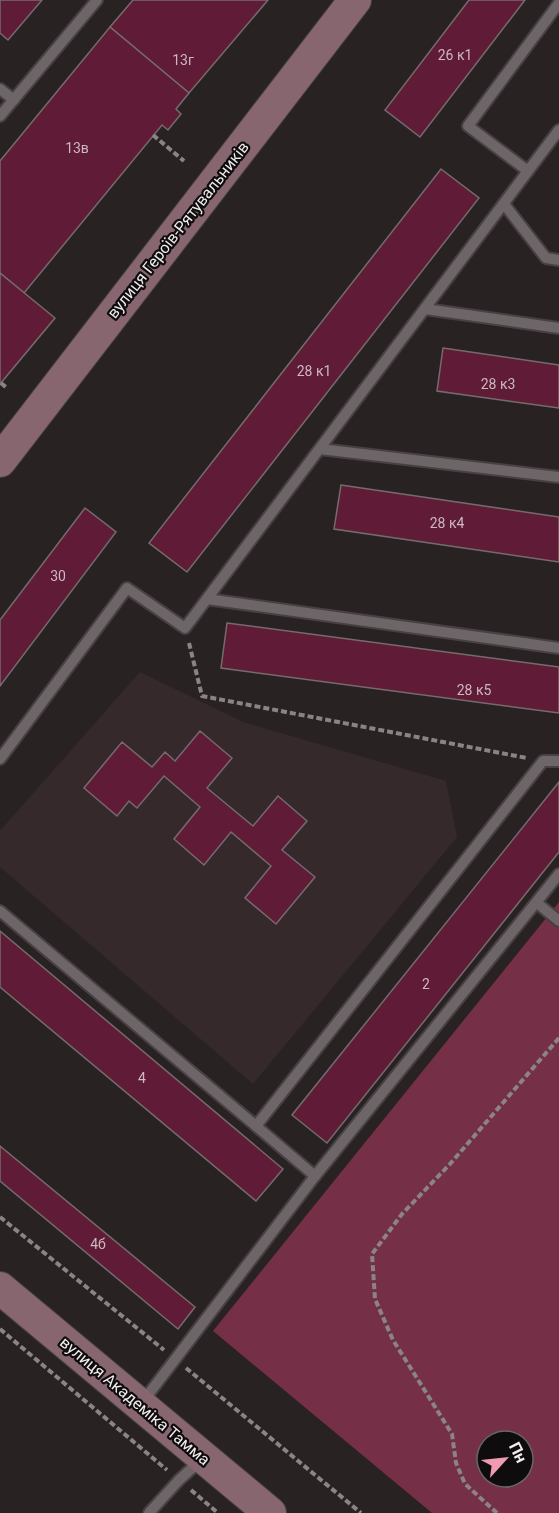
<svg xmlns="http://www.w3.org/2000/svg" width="559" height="1513" font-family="Roboto,sans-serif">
	<rect width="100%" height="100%" fill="#292223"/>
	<path fill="#36292c" d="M 140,672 L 243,722 L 446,781 L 457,837 L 253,1084 L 0,867 L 0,831 Z"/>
	<path fill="#752f47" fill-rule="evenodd" d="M 559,902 L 559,1513 L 432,1513 L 213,1331 ZM 487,1441 L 523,1441 L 523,1477 L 487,1477 Z"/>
	<g fill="#601c36" stroke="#746b6d" stroke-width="1.5">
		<path d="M 0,0 L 42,0 L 8,40 L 0,33 Z"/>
		<path d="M 133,0 L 268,0 L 189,93 L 110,27 Z"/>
		<path d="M 469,0 L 525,0 L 420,137 L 385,110 Z"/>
		<path d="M 110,27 L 189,93 L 176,109 L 181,114 L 168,130 L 162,125 L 24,293 L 0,273 L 0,161 Z"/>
		<path d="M 441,169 L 479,198 L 187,572 L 149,543 Z"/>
		<path d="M 0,273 L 55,318 L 0,384 Z"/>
		<path d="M 443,348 L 559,365 L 559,408 L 437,391 Z"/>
		<path d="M 341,485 L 559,517 L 559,562 L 334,529 Z"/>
		<path d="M 85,508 L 116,532 L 0,686 L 0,620 Z"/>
		<path d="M 227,623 L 559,667 L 559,713 L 221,668 Z"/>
		<path d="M 200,731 L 232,758 L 207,788 L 253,826 L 278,796 L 307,821 L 282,850 L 315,877 L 276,924 L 245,898 L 271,866 L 231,832 L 204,865 L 174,839 L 200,807 L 164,776 L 137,808 L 129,801 L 117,816 L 84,788 L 122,742 L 152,767 L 165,752 L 175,761 Z"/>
		<path d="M 559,782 L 559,852 L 327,1143 L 292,1115 Z"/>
		<path d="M 0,931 L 283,1169 L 256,1201 L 0,987 Z"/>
		<path d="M 0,1146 L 195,1307 L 178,1329 L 0,1181 Z"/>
	</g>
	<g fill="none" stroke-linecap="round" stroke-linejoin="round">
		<g stroke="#474143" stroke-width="14">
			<g id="lane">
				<path d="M 559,3 L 468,126 L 528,171 L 559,130"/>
				<path d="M 0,89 L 14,100"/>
				<path d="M 0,116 L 97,0"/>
				<path d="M 504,204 L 546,258 L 559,260"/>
				<path d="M 425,309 L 559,328"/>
				<path d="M 320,449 L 559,477"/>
				<path d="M 207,599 L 559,648"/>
				<path d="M 0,759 L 127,588 L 185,628 L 528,171"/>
				<path d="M 537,903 L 559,921"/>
				<path d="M 0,911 L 256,1126"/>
				<path d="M 315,1176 L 256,1126 L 543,761 L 559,761"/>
				<path d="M 141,1404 L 315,1176 L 559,874"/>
				<path d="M 149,1513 L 179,1480 L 201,1460"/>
			</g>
		</g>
		<g stroke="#474143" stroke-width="34">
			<g id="secondary">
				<path d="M 0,461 L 355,0"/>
				<path d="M 0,1288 L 270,1513"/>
			</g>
		</g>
		<g stroke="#8a8485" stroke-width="4" stroke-dasharray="6 3" stroke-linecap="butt">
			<path d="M 153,135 L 184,161"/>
			<path d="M 1,383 L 7,388"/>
			<path d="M 189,643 L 202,696 L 527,758"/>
			<path d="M 0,1217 L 164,1350"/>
			<path d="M 0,1329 L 167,1470"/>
			<path d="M 186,1368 L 361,1513"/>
			<path d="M 191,1490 L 218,1513"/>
			<path d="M 497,1513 L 465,1484 L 456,1463 L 452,1434 L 393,1340 L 375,1299 L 372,1254 L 402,1214 L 450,1164 L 559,1038"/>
		</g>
		<use href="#lane" stroke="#6e6568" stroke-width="10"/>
		<use href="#secondary" stroke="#876670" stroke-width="32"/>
	</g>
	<g text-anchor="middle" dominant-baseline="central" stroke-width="4.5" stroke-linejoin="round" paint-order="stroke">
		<g font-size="14" fill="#cdb8bf">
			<text x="455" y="55">26 к1</text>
			<text x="183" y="60">13г</text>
			<text x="77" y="148">13в</text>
			<text x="314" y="371">28 к1</text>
			<text x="498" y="384">28 к3</text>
			<text x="447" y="523">28 к4</text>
			<text x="58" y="576">30</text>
			<text x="474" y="690">28 к5</text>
			<text x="426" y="984">2</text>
			<text x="142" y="1078">4</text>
			<text x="98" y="1244">4б</text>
		</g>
		<g font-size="16" fill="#f1eced" stroke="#0f0c0d">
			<text transform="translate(178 230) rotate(-52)">вулиця Героїв-Рятувальників</text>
			<text transform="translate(135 1401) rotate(40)">вулиця Академіка Тамма</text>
		</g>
	</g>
	<g transform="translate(505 1459) rotate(63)"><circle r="28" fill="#0f0c0d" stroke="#696667" stroke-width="1.5"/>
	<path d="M0-4.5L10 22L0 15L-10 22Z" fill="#f19ab4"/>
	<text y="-9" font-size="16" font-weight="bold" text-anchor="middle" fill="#f1eced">Пн</text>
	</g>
</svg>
